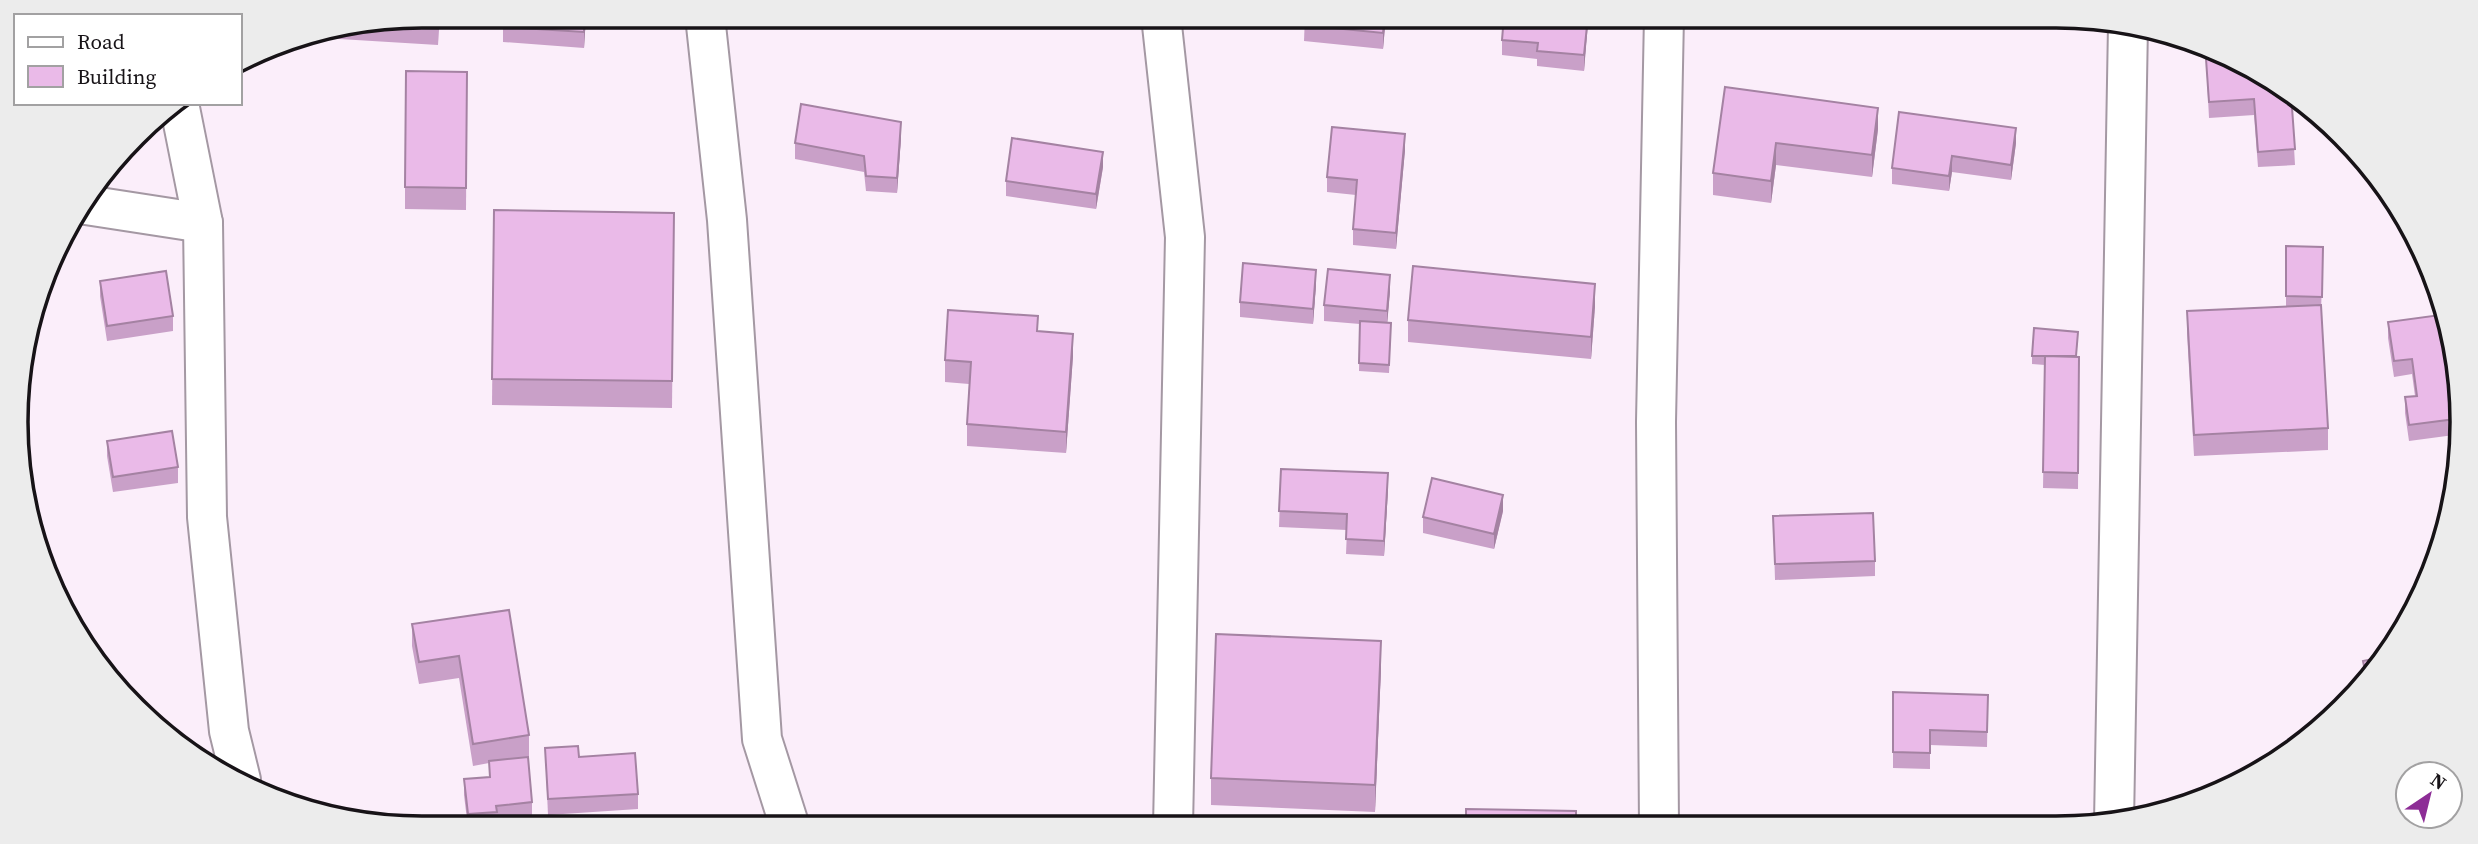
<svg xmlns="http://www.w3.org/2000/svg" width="2478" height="844" font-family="'Source Serif 4',serif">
	<rect width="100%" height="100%" fill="#fbeefa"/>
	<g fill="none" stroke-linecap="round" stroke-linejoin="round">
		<g stroke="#a498a3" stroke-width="42">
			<g id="minor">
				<path d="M 705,16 L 727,220 L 762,739 L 790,827"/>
				<path d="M 1161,16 L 1185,237 L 1173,827"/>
				<path d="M 179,103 L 203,223 L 207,517 L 229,731 L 241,780"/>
				<path d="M 86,205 L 203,223"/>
				<path d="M 2114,823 L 2128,25"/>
				<path d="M 1659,826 L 1656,422 L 1664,16"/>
			</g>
		</g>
		<use href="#minor" stroke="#fff" stroke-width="38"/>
	</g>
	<g fill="#c9a0c8">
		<path d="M 422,16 L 440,16 L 438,45 L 323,38 L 323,35 Z"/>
		<path d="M 586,16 L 584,48 L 503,42 L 503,27 Z"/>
		<path d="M 1305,16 L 1386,16 L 1383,49 L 1304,41 Z"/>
		<path d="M 1588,16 L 1584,71 L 1537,66 L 1537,59 L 1502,55 L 1502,40 Z"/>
		<path d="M 2197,47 L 2217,57 L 2197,56 Z"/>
		<path d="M 2206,59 L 2291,94 L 2295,165 L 2258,167 L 2254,115 L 2209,118 Z"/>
		<path d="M 467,72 L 466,210 L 405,209 L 405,187 Z"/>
		<path d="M 1725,87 L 1878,129 L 1872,177 L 1776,165 L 1771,203 L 1713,195 L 1713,173 Z"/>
		<path d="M 901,138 L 897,193 L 866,191 L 864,172 L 795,159 L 795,143 Z"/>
		<path d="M 2016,143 L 2011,180 L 1952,172 L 1949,191 L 1892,184 L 1892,168 Z"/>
		<path d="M 1405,150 L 1396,249 L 1353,245 L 1353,229 L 1356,195 L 1327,192 L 1327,177 Z"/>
		<path d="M 1103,167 L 1096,209 L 1006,196 L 1006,181 Z"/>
		<path d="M 494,210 L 674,213 L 672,408 L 492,405 Z"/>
		<path d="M 2286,246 L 2323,247 L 2321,312 L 2328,428 L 2328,450 L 2194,456 L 2187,333 L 2187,311 L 2286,307 Z"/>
		<path d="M 100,281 L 173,316 L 173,331 L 107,341 L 100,296 Z"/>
		<path d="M 1316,285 L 1313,324 L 1240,317 L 1240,302 Z"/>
		<path d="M 1390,291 L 1387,323 L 1391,331 L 1389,373 L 1359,371 L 1360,324 L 1324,321 L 1324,305 Z"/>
		<path d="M 1595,306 L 1591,359 L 1408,342 L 1408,320 Z"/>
		<path d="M 2388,322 L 2457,387 L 2454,435 L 2409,441 L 2405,413 L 2405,397 L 2415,396 L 2412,374 L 2394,377 L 2388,338 Z"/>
		<path d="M 1038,331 L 1073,356 L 1066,453 L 967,446 L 967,424 L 969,384 L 945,382 L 945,360 Z"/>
		<path d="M 2078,340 L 2076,356 L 2079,357 L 2078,489 L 2043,488 L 2045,365 L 2032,364 L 2032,356 Z"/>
		<path d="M 107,441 L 178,467 L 178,483 L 113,492 L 107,456 Z"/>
		<path d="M 1281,469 L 1388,489 L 1384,556 L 1346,554 L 1347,530 L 1279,527 Z"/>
		<path d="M 1503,511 L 1494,549 L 1423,533 L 1423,517 Z"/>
		<path d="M 1773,516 L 1875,561 L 1875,576 L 1775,580 Z"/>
		<path d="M 509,610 L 529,735 L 529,757 L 528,757 L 532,802 L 532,818 L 497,822 L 497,827 L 468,828 L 464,795 L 464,779 L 489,777 L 489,763 L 473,766 L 459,678 L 419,684 L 412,646 L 412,624 Z"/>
		<path d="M 1381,668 L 1375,812 L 1211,805 L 1211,778 Z"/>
		<path d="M 1893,692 L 1988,695 L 1987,747 L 1930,745 L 1930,769 L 1893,768 Z"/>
		<path d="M 545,748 L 579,757 L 638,794 L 638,809 L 548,815 Z"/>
	</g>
	<g fill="#a482a2">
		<path d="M 585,16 L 586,16 L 584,48 L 584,32 Z"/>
		<path d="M 1385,16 L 1386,16 L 1383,49 L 1383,33 Z"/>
		<path d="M 1588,16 L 1588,23 L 1584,71 L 1584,55 Z"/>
		<path d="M 1878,108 L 1878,129 L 1872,177 L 1872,155 Z"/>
		<path d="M 901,122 L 901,138 L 897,193 L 897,178 Z"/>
		<path d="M 2016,128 L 2016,143 L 2011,180 L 2011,165 Z"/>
		<path d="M 1405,134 L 1405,150 L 1396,249 L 1396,233 Z"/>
		<path d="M 1776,143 L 1776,165 L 1771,203 L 1771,181 Z"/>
		<path d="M 1103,152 L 1103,167 L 1096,209 L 1096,194 Z"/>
		<path d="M 1952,156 L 1952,172 L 1949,191 L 1949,176 Z"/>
		<path d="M 1316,270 L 1316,285 L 1313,324 L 1313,309 Z"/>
		<path d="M 1390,275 L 1390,291 L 1387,326 L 1387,311 Z"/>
		<path d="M 1595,284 L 1595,306 L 1591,359 L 1591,337 Z"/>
		<path d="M 1073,334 L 1073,356 L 1066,453 L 1066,432 Z"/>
		<path d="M 1388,473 L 1388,489 L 1384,556 L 1384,541 Z"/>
		<path d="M 1503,495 L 1503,511 L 1494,549 L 1494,534 Z"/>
		<path d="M 1381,641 L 1381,668 L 1375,812 L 1375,785 Z"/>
	</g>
	<g fill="#eabae8" stroke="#a482a2" stroke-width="2">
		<path d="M 422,16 L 439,16 L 438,29 L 375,25 Z"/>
		<path d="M 504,16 L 585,16 L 584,32 L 503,27 Z"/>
		<path d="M 1305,16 L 1385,16 L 1383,33 L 1304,25 Z"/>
		<path d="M 1504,16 L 1588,16 L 1584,55 L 1537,51 L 1538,43 L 1502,40 Z"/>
		<path d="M 2219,58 L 2291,94 L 2295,149 L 2258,152 L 2254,99 L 2209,102 L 2206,59 Z"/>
		<path d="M 406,71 L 467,72 L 466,188 L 405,187 Z"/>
		<path d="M 1725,87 L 1878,108 L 1872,155 L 1776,143 L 1771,181 L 1713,173 Z"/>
		<path d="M 801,104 L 901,122 L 897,178 L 866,176 L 864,156 L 795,143 Z"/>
		<path d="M 1899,112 L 2016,128 L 2011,165 L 1952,156 L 1949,176 L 1892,168 Z"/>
		<path d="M 1332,127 L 1405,134 L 1396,233 L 1353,229 L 1357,180 L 1327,177 Z"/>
		<path d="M 1012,138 L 1103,152 L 1096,194 L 1006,181 Z"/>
		<path d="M 494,210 L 674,213 L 672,381 L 492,379 Z"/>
		<path d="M 2286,246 L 2323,247 L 2322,297 L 2286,296 Z"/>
		<path d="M 1243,263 L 1316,270 L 1313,309 L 1240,302 Z"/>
		<path d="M 1413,266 L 1595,284 L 1591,337 L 1408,320 Z"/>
		<path d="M 1328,269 L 1390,275 L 1387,311 L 1324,305 Z"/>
		<path d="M 166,271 L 173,316 L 107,326 L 100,281 Z"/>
		<path d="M 2321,305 L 2328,428 L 2194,435 L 2187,311 Z"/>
		<path d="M 948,310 L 1038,316 L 1037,331 L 1073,334 L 1066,432 L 967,424 L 971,362 L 945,360 Z"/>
		<path d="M 2440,315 L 2452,349 L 2457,387 L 2455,419 L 2409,425 L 2405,397 L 2417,396 L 2412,359 L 2394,361 L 2388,322 Z"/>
		<path d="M 1360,321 L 1391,323 L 1389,365 L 1359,363 Z"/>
		<path d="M 2034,328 L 2078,332 L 2076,356 L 2032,356 Z"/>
		<path d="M 2045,356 L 2079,357 L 2078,473 L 2043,472 Z"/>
		<path d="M 172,431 L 178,467 L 113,477 L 107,441 Z"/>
		<path d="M 1281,469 L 1388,473 L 1384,541 L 1346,539 L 1347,514 L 1279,511 Z"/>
		<path d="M 1432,478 L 1503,495 L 1494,534 L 1423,517 Z"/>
		<path d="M 1873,513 L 1875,561 L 1775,564 L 1773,516 Z"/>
		<path d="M 509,610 L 529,735 L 473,744 L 459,656 L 419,662 L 412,624 Z"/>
		<path d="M 1216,634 L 1381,641 L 1375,785 L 1211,778 Z"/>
		<path d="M 2382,657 L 2366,676 L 2363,661 Z"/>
		<path d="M 1893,692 L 1988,695 L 1987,732 L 1930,730 L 1930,753 L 1893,752 Z"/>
		<path d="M 578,746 L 579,757 L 635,753 L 638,794 L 548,799 L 545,748 Z"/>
		<path d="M 528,757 L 532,802 L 496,806 L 497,812 L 468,814 L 464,779 L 490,777 L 489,761 Z"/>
		<path d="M 1466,809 L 1576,811 L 1576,826 L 1466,826 Z"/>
	</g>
	<path d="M0 0H2478V844H0ZM422 28H2056A394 394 0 0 1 2450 422V422A394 394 0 0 1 2056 816H422A394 394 0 0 1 28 422V422A394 394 0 0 1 422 28Z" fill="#ececec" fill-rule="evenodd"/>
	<path fill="none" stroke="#171317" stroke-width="3.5" d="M422 28H2056A394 394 0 0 1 2450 422V422A394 394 0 0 1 2056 816H422A394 394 0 0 1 28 422V422A394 394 0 0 1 422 28Z"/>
	<rect x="14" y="14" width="228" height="91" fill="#ffffff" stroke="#a2a1a2" stroke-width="2"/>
	<rect x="28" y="37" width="35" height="10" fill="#ffffff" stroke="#a2a1a2" stroke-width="2"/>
	<text x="77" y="49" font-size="21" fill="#171317">Road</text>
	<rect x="28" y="66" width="35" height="21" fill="#eabae8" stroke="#a2a1a2" stroke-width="2"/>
	<text x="77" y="84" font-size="21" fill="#171317">Building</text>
	<g transform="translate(2429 795) rotate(35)"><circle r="33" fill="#ffffff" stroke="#a2a1a2" stroke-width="2"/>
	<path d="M0-5L12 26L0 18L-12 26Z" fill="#8d2d96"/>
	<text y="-10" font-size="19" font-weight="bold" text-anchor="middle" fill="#171317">N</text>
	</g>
</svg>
